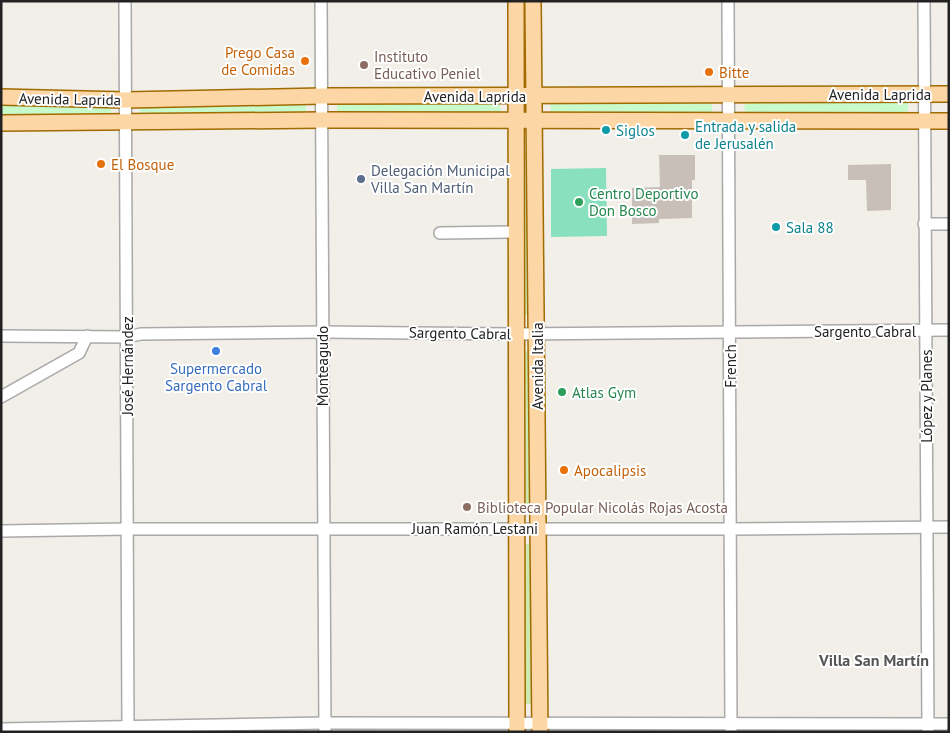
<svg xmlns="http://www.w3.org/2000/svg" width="950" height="733" font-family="'PT Sans',sans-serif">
	<rect width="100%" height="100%" fill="#f2efe9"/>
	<g fill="#cdebb0">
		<path d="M 527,153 L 530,313 L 528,315 L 522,314 L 522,154 Z"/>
		<path d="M 528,351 L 531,506 L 523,506 L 521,352 Z"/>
		<path d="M 522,544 L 531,544 L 532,704 L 522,704 Z"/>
	</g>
	<g fill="#c8facc">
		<path d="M 520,1 L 528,1 L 528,80 L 523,81 Z"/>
		<path d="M 749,99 L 904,99 L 908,102 L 908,110 L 903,114 L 749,114 L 745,111 L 744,106 Z"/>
		<path d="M 342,100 L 499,103 L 501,111 L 499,114 L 341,116 L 337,112 L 337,105 Z"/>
		<path d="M 554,100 L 708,100 L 712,104 L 712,111 L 708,114 L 551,113 L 550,103 Z"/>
		<path d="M 303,101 L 306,104 L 306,112 L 301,116 L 145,116 L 140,114 L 140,107 Z"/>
		<path d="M 1,104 L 111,105 L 111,115 L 1,117 Z"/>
	</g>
	<path fill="#88e0be" d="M 606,168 L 607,236 L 551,237 L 551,169 Z"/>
	<g fill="#c7bfb8">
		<path d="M 659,155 L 695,155 L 695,180 L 692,180 L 692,218 L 659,219 L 659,223 L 632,224 L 632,188 L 660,187 Z"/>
		<path d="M 891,164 L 891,210 L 867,211 L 866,180 L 848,180 L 848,165 Z"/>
	</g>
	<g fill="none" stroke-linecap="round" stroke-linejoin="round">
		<g stroke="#a9a9a9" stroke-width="14">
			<g id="minor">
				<path d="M 125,1 L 128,732"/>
				<path d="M 321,1 L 325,732"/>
				<path d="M 728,1 L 731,732"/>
				<path d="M 924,1 L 928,732"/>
				<path d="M 924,224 L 949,224"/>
				<path d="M 440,233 L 516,232"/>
				<path d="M 1,336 L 126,337 L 141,334 L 322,332 L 517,334 L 949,330"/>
				<path d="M 1,397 L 79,353 L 87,336"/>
				<path d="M 1,531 L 128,529 L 731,529 L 949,527"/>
				<path d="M 1,729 L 325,723 L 949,724"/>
			</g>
		</g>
		<g stroke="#a06b00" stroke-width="18">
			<g id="major">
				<path d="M 516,1 L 517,732"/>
				<path d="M 533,1 L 540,732"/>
				<path d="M 1,97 L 126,100 L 322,96 L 949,94"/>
				<path d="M 1,123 L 322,120 L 949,121"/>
			</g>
		</g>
		<use href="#minor" stroke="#fff" stroke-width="11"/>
		<use href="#major" stroke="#fcd6a4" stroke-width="15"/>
	</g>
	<g fill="#e8710a" stroke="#fff" stroke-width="2">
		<circle cx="305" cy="61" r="5"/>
		<circle cx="709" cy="72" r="5"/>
		<circle cx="101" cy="164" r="5"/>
		<circle cx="564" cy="470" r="5"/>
	</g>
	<g fill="#8d6e63" stroke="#fff" stroke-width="2">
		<circle cx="364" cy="65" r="5"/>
		<circle cx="467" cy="507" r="5"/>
	</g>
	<g fill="#0f9aa8" stroke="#fff" stroke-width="2">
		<circle cx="606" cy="130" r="5"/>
		<circle cx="685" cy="135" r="5"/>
		<circle cx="776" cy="227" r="5"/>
	</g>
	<circle fill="#5c6f8a" stroke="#fff" stroke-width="2" cx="361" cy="179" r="5"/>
	<g fill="#2e9e5b" stroke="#fff" stroke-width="2">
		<circle cx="579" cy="202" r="5"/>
		<circle cx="562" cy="392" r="5"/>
	</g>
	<circle fill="#3f7fe0" stroke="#fff" stroke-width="2" cx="216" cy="351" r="5"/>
	<g text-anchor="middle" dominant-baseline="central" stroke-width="4" stroke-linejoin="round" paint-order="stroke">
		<g font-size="15" fill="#c56008" stroke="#fff" text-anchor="start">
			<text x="295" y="52" text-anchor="end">Prego Casa<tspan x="295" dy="17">de Comidas</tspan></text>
			<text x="719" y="72">Bitte</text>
			<text x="111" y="164">El Bosque</text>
			<text x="574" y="470">Apocalipsis</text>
		</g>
		<g font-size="15" fill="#785e54" stroke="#fff" text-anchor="start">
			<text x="374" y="56">Instituto<tspan x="374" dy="17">Educativo Peniel</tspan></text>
			<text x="477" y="507">Biblioteca Popular Nicolás Rojas Acosta</text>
		</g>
		<g font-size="15" fill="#222" stroke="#fff">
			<text x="880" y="94">Avenida Laprida</text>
			<text x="475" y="96">Avenida Laprida</text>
			<text transform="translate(70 99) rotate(1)">Avenida Laprida</text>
			<text x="865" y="331">Sargento Cabral</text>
			<text transform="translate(460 333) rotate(1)">Sargento Cabral</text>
			<text transform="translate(127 366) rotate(-90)">José Hernández</text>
			<text transform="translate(322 366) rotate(-90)">Monteagudo</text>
			<text transform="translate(537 366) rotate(-90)">Avenida Italia</text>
			<text transform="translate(730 366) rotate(-90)">French</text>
			<text transform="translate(926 396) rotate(-90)">López y Planes</text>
			<text x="475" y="528">Juan Ramón Lestani</text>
		</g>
		<g font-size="15" fill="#0d838f" stroke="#fff" text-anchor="start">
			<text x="695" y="126">Entrada y salida<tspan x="695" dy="17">de Jerusalén</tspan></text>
			<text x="616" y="130">Siglos</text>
			<text x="786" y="227">Sala 88</text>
		</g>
		<g font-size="15" fill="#4e5e75" stroke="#fff" text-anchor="start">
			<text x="371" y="170">Delegación Municipal<tspan x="371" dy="17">Villa San Martín</tspan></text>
		</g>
		<g font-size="15" fill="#27864d" stroke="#fff" text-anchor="start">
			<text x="589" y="193">Centro Deportivo<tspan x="589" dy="17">Don Bosco</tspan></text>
			<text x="572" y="392">Atlas Gym</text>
		</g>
		<g font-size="15" fill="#366cbe" stroke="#fff">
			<text x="216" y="368">Supermercado<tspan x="216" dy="17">Sargento Cabral</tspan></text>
		</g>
		<g font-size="16" font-weight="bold" fill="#555" stroke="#fff">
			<text x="874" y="660">Villa San Martín</text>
		</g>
	</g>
	<rect width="950" height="733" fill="none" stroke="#222222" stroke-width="5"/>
</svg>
